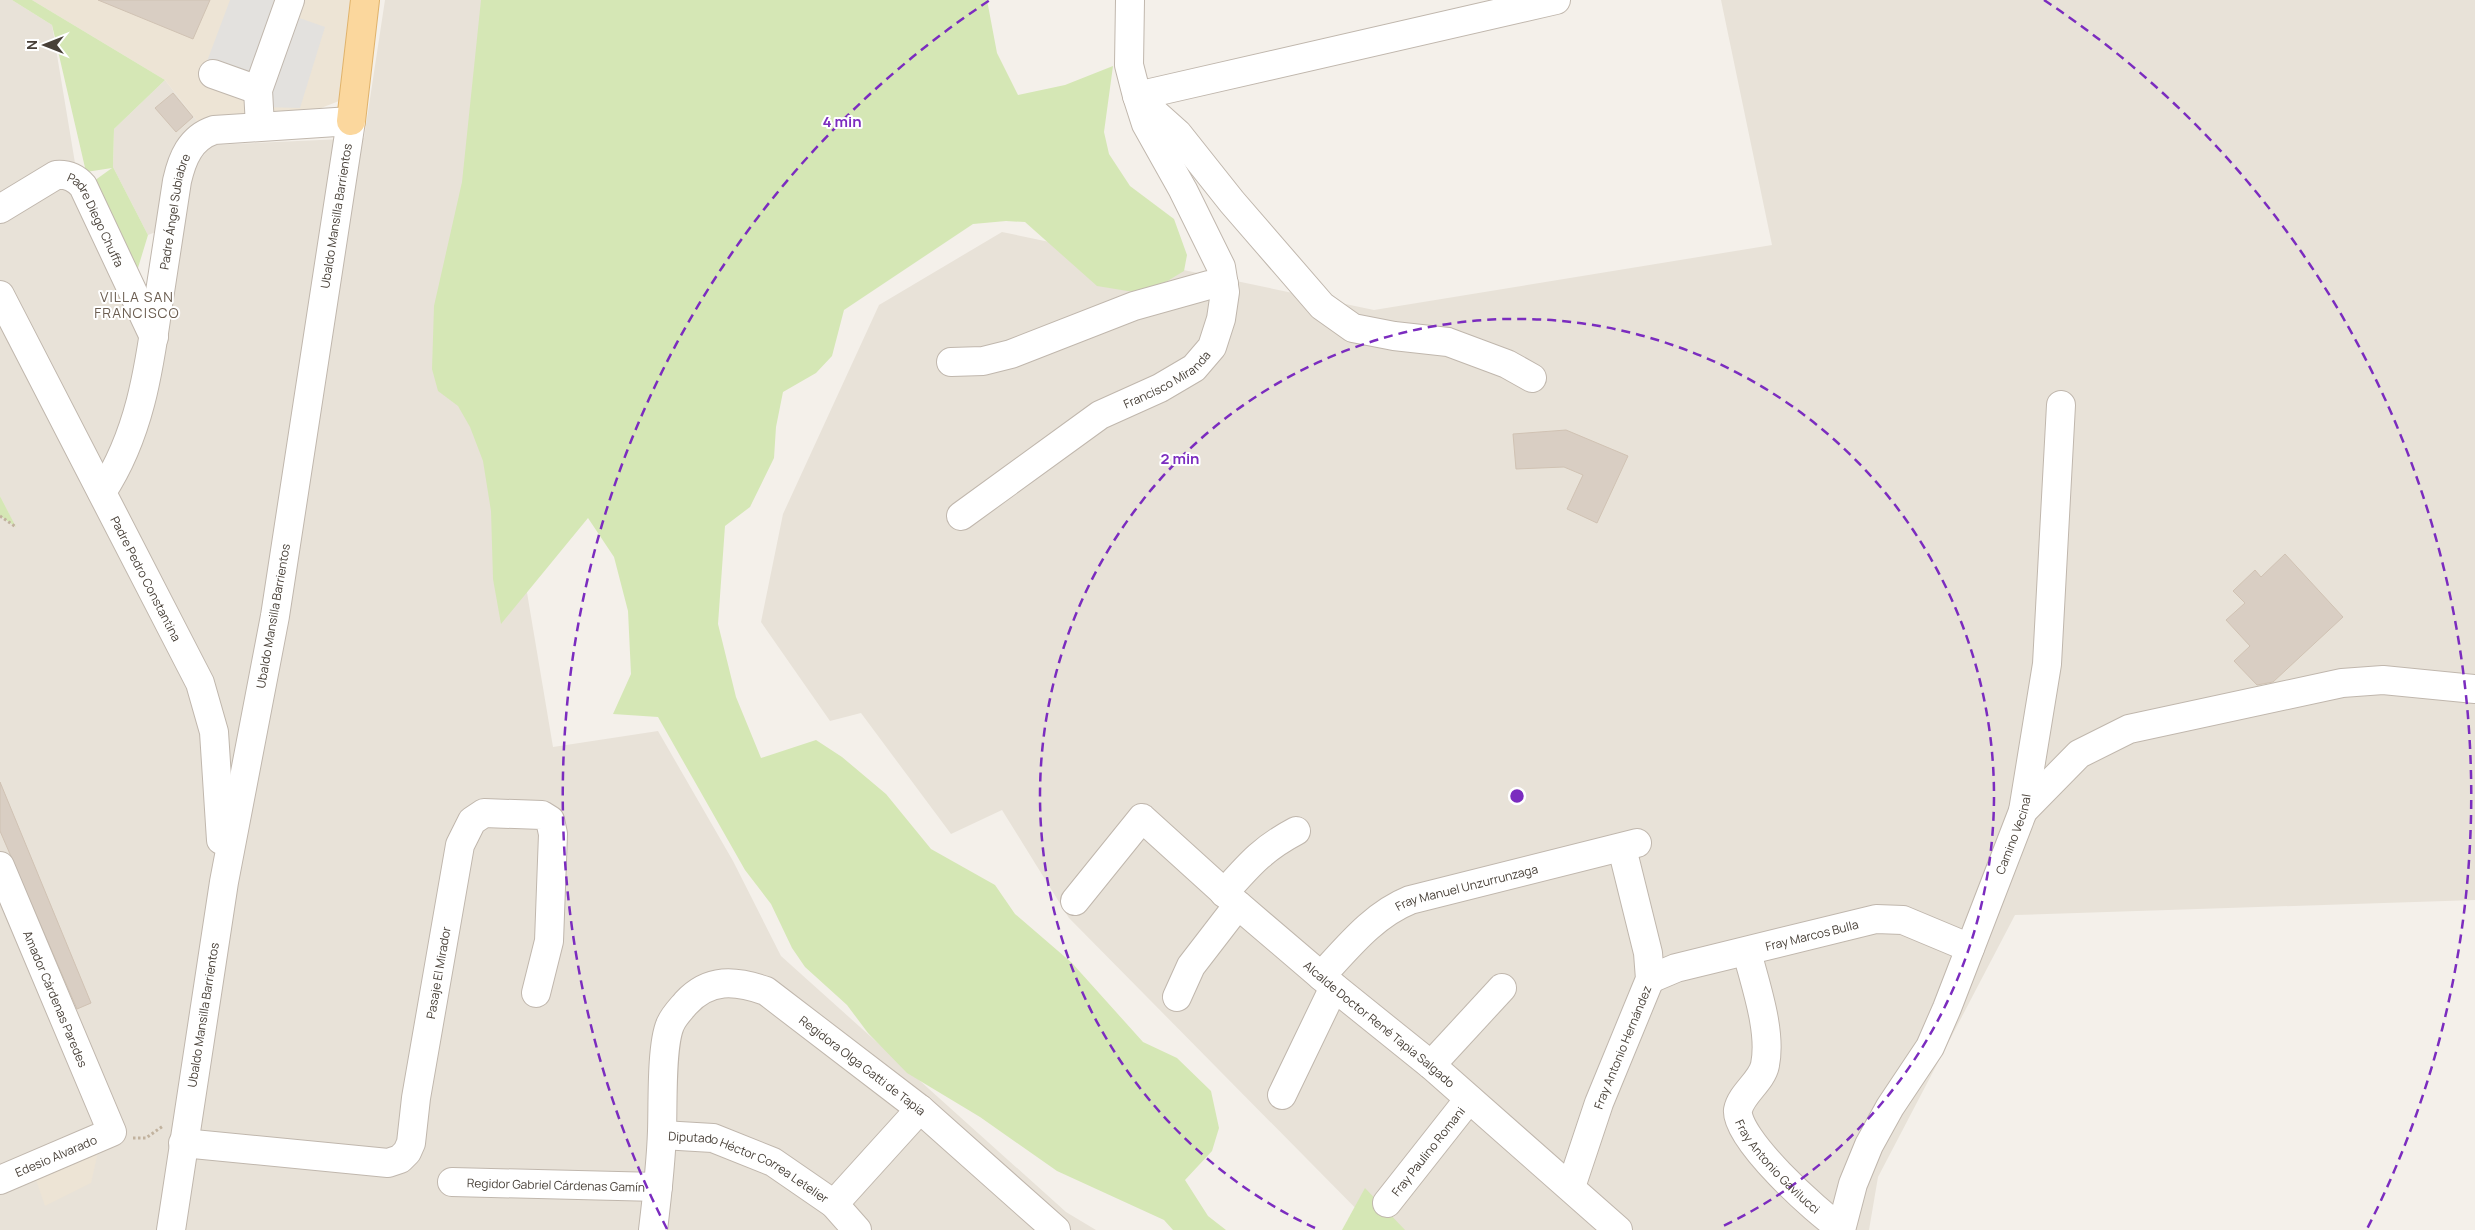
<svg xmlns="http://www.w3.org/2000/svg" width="2475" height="1230" font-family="Manrope,sans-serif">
	<rect width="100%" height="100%" fill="#f4f0ea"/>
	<g fill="#e8e2d8">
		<path d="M 0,0 L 12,0 L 52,25 L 79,187 L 161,356 L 179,223 L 148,235 L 113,167 L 114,129 L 165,80 L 201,126 L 165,177 L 202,157 L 212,145 L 364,138 L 385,0 L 496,0 L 507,474 L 553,747 L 658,731 L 733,861 L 781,956 L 1066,1212 L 1096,1230 L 0,1230 L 0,516 L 15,526 L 0,496 Z"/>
		<path d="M 1721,0 L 2475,0 L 2475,900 L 2015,915 L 1878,1177 L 1869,1230 L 1377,1230 L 1069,918 L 1002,810 L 951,834 L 861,713 L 830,721 L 761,622 L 783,514 L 879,305 L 1002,232 L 1374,310 L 1772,245 Z"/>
	</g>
	<g fill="#ede4d5">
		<path d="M 32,0 L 354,0 L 339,101 L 316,110 L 201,126 L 165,80 Z"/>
		<path d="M 100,1143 L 91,1183 L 45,1206 L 33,1171 Z"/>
	</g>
	<g fill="#d5e7b5">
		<path d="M 12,0 L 32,0 L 165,80 L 114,129 L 113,167 L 148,235 L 134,281 L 87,186 L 112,168 L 86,172 L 52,25 Z"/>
		<path d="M 481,0 L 987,0 L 997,53 L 1018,95 L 1065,85 L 1113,66 L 1104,132 L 1109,154 L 1130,186 L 1174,219 L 1187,255 L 1184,271 L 1146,294 L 1097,286 L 1025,222 L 1006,221 L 973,224 L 844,310 L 832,356 L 816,373 L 783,392 L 776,427 L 774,458 L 750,507 L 725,526 L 718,624 L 736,697 L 761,758 L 816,740 L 842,757 L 886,794 L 931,849 L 995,885 L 1015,914 L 1072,963 L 1143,1042 L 1177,1058 L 1211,1091 L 1219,1128 L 1212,1151 L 1185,1180 L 1208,1216 L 1226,1230 L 1173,1230 L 1164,1220 L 1057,1171 L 980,1117 L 907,1073 L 868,1033 L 847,1005 L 805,967 L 792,948 L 771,904 L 745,870 L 658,717 L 613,714 L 631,674 L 628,611 L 614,557 L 588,518 L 501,624 L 493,579 L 491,511 L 483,461 L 470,427 L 458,406 L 438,391 L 432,369 L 434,306 L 462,182 Z"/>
		<path d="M 0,496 L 16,527 L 0,516 Z"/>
		<path d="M 1365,1188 L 1405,1230 L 1342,1230 Z"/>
	</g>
	<g fill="#e3e1de">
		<path d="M 230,0 L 287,0 L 256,83 L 206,64 Z"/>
		<path d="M 288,14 L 325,27 L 300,108 L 262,107 Z"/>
	</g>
	<g fill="#d9cec3" stroke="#d0c2b3">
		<path d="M 98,0 L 210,0 L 193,39 Z"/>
		<path d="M 173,93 L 193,117 L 176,132 L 155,108 Z"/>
		<path d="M 1566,430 L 1628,456 L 1597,523 L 1567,509 L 1583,475 L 1564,467 L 1516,469 L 1513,434 Z"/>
		<path d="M 2285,554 L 2343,617 L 2273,682 L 2257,685 L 2234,661 L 2250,646 L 2226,620 L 2245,603 L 2233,591 L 2255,570 L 2261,577 Z"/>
		<path d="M 0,782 L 91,1003 L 77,1009 L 0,831 Z"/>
	</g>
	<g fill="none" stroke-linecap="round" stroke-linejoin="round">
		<g stroke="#c0b7ad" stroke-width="30">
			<g id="minor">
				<path d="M 213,74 L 258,90"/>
				<path d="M 1137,96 L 1556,0"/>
				<path d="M 1140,100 L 1178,134 L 1232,202 L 1322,306 L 1353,328 L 1394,336 L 1448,342 L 1507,364 L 1532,378"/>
				<path d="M 260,126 L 258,90 L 290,0"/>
				<path id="s1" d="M 0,209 L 56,175 C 68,174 76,178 83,186 L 154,337"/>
				<path id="s2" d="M 0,295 L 200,683 L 214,732 L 221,840"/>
				<path d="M 951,362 L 983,361 L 1011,354 L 1134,306 L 1209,285 L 1224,284"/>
				<path id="s3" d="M 102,492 C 139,436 149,371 158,305 C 164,264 171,222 177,181 C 182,159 190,138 214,130 L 351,121 L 275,616 L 224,882 L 171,1230"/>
				<path id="s4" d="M 961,516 L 1100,415 L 1160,388 L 1194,368 L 1212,347 L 1221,319 L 1225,292 L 1221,267 L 1183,190 L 1146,124 L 1137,96 L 1129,65 L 1130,0"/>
				<path d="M 2023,811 L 2079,754 L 2129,729 L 2342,683 L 2383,680 L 2475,689"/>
				<path id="s5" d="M 0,866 L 112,1132 L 0,1180"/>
				<path d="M 1224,893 C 1249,865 1262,849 1296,831"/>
				<path id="s6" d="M 1075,901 L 1142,818 L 1238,905 L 1334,987 L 1431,1065 L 1618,1230"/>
				<path id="s7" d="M 1747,952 C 1755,984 1772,1031 1765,1065 C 1762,1081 1741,1094 1738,1110 C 1734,1137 1818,1214 1841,1228"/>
				<path id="s8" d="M 1321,976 C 1348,947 1373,915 1410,900 L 1637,843"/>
				<path id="s9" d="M 1650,979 L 1676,968 L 1876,919 L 1903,920 L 1970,948"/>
				<path d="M 1177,997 L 1191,966 L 1238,905"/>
				<path d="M 1431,1065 L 1502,988"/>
				<path d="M 1282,1095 L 1334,987"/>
				<path id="s10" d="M 662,1135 L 713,1138 L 773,1162 L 834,1204 L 857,1230"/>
				<path id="s11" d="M 183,1143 L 388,1163 L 400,1159 L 407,1152 L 411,1143 L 416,1098 L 460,845 L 472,821 L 484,813 L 542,815 L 550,820 L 553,834 L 549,941 L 536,993"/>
				<path id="s12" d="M 452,1182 L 658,1187"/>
				<path id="s13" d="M 1571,1187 L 1599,1103 L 1650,979 L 1648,953 L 1622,848"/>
				<path id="s14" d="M 1387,1203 L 1469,1099"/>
				<path d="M 834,1204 L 920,1109"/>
				<path id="s15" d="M 653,1230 C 657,1197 661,1164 662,1131 C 663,1105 661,1047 670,1025 C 673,1017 680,1010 686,1003 C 709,978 735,980 766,991 L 920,1109 L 1056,1230"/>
				<path id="s16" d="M 1841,1230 L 1853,1184 L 1869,1145 L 1890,1107 L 1930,1047 L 1947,1008 L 2023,811 L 2047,664 L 2061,405"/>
			</g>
		</g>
		<g stroke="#e0b36c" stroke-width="30">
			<path id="major" d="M 351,121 L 365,0"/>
		</g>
		<g stroke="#c1b29e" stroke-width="3" stroke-dasharray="2.5 2.5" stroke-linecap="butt">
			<path d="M 0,516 L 16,527"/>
			<path d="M 133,1138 L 146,1138 L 163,1126"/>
		</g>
		<use href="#minor" stroke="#fff" stroke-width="28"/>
		<use href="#major" stroke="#fbd79d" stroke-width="28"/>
	</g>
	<g fill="none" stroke="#7b2cbf" stroke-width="2.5" stroke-dasharray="9 6">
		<path d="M1315 1228A477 477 0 1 1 1719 1228"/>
		<path d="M667 1229A954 954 0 0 1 990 0M2044 0A954 954 0 0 1 2367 1229"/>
	</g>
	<g text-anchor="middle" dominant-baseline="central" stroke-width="4" stroke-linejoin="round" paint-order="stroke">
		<g font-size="12" fill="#484038" stroke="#fff">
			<text stroke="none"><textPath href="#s3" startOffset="292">Padre Ángel Subiabre</textPath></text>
			<text transform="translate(336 216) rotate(-81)">Ubaldo Mansilla Barrientos</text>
			<text stroke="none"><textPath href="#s1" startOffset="131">Padre Diego Chuffa</textPath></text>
			<text stroke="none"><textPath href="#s4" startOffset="248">Francisco Miranda</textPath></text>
			<text stroke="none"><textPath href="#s2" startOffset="319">Padre Pedro Constantina</textPath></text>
			<text transform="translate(273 616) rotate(-80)">Ubaldo Mansilla Barrientos</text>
			<text stroke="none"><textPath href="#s16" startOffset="434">Camino Vecinal</textPath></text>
			<text stroke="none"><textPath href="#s8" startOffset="176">Fray Manuel Unzurrunzaga</textPath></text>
			<text stroke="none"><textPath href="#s9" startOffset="168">Fray Marcos Bulla</textPath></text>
			<text stroke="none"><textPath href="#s11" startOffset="411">Pasaje El Mirador</textPath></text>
			<text stroke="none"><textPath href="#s5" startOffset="144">Amador Cárdenas Paredes</textPath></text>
			<text transform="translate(203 1015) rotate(-81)">Ubaldo Mansilla Barrientos</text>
			<text stroke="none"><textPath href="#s6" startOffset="421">Alcalde Doctor René Tapia Salgado</textPath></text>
			<text stroke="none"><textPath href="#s13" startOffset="149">Fray Antonio Hernández</textPath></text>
			<text stroke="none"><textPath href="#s15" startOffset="442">Regidora Olga Gatti de Tapia</textPath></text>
			<text stroke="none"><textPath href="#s14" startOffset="66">Fray Paulino Romani</textPath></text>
			<text transform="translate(56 1156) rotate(-23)">Edesio Alvarado</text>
			<text stroke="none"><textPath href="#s7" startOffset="239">Fray Antonio Gavilucci</textPath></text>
			<text stroke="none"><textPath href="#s10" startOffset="94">Diputado Héctor Correa Letelier</textPath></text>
			<text stroke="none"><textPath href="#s12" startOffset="104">Regidor Gabriel Cárdenas Gamín</textPath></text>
		</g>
		<g font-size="14" letter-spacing="1" fill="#6b5d50" stroke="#fff">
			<text x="137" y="296">VILLA SAN<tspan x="137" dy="16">FRANCISCO</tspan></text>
		</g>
	</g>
	<circle cx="1517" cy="796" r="8" fill="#7b2cbf" stroke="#fff" stroke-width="2.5"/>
	<g font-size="15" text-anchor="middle" font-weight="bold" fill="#7b2cbf" stroke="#fff" stroke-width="4" stroke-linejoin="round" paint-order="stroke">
		<text x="842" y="127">4 min</text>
		<text x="1180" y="464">2 min</text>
	</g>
	<g transform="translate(45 45) rotate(270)" stroke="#ffffff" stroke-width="4" paint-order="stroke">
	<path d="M0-4L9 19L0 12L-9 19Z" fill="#484038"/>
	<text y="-8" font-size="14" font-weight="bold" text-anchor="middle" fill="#484038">N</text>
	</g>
</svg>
